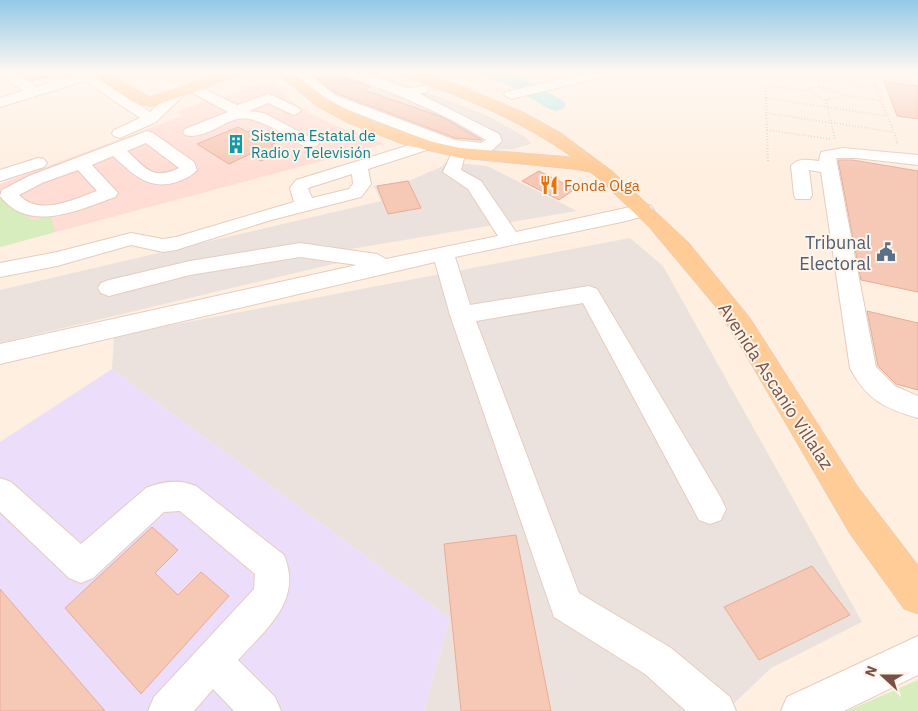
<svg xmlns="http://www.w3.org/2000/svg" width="918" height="711" font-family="'IBM Plex Sans',sans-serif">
	<rect width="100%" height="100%" fill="#feefe1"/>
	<path fill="#ffdcd4" d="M 274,83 L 289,99 L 309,113 L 337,126 L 385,144 L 0,247 L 0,184 L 182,116 L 176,112 L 216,97 L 220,99 L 255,85 Z"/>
	<g fill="#ece2dd">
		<path d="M 296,71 L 371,71 L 486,115 L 527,138 L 531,144 L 512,149 L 480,150 L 335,104 Z"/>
		<path d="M 446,162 L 487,166 L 577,211 L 339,251 L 342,262 L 0,343 L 0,290 L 381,201 L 374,186 L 411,180 L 443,166 Z"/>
		<path d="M 630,238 L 663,266 L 862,622 L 771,668 L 726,711 L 424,711 L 450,618 L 112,369 L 114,336 Z"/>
	</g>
	<path fill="#ecdefa" d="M 112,369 L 450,618 L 424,711 L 0,711 L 0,442 Z"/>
	<g fill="#d7edbe">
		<path d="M 0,193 L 32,220 L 51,216 L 55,232 L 0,247 Z"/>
		<path d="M 918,680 L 918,711 L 847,711 Z"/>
	</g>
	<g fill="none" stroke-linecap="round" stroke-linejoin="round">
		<path fill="#b4e8e9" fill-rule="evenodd" d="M 478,71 L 505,71 L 524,78 L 563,101 L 566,105 L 563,109 L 556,111 L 549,109 L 510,86 L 480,75 Z"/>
	</g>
	<g fill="#f6c8b6" stroke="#eaab95">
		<path d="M 16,71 L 51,71 L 52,76 L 31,81 Z"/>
		<path d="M 308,71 L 333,71 L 343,75 L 345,78 L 370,87 L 364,90 L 442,117 L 482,140 L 455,138 L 336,93 Z"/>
		<path d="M 884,81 L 918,86 L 918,119 L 897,116 Z"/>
		<path d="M 238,127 L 248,132 L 252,131 L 275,143 L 271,145 L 281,151 L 261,161 L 250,154 L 229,164 L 197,144 Z"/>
		<path d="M 838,160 L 853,160 L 918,171 L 918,292 L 861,280 Z"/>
		<path d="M 539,171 L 575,189 L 559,200 L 522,181 Z"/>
		<path d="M 408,181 L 421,208 L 388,214 L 377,186 Z"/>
		<path d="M 867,311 L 918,323 L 918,390 L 896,384 L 878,366 Z"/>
		<path d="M 152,527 L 178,550 L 155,573 L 178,595 L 201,572 L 229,596 L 141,694 L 65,608 Z"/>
		<path d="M 516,535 L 551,711 L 461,711 L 444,544 Z"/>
		<path d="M 812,566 L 850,615 L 759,660 L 724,607 Z"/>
		<path d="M 0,589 L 105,711 L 0,711 Z"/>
	</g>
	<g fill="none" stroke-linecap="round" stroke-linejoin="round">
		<g stroke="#e5ccbf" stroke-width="2">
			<g id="minor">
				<path d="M 0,71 L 13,71 L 36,87 L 89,71 L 102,71 L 102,76 L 98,77 L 150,112 L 173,91 L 183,91 L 185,94 L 156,122 L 120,138 L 114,136 L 112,133 L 114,130 L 140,118 L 85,81 L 0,107 L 0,98 L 23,91 L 0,74 Z"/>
				<path d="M 290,71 L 305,71 L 335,95 L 455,140 L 481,143 L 486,140 C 442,112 395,93 346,76 L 344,73 L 345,71 L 359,71 L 406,88 L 427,86 L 429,89 L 427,92 L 420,94 L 499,134 L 502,141 L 491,151 L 466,151 L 461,170 L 481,181 L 516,232 L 644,204 L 651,206 L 654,210 L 651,214 L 626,221 L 455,257 L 470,305 L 589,286 L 597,289 L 721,498 L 726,509 L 721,520 L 710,524 L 699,520 L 583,303 L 476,321 L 579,593 L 671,648 L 730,697 L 736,711 L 686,711 L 645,674 L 554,617 L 450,315 L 435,262 L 0,364 L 0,344 L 357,265 L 300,257 L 190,275 L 109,296 L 101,293 L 98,288 L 101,283 L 109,280 L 190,261 L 300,243 L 377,254 L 386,259 L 498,236 L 468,189 L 443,172 L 453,150 L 434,144 L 433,148 L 368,169 L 371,184 L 361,197 L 271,220 L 176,250 L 163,252 L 131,245 L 57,266 L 0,277 L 0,263 L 57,252 L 131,233 L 163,239 L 176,237 L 294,202 L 290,188 L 296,180 L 426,140 L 325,101 ZM 352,174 L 353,184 L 349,189 L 312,198 L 308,188 Z"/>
				<path d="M 593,71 L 617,71 L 615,74 L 511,99 L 504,95 L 506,92 Z"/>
				<path d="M 194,84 L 237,105 L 269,94 L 299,108 L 301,111 L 294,115 L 268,103 L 249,111 L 264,113 L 317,141 L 319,144 L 311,149 L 305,147 C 287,137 259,115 237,119 C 221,123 203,140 185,135 L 183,132 L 185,129 L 228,112 L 189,91 L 187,88 Z"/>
				<path d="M 147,131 L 153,133 L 194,162 L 197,170 C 192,176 184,179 177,182 C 148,191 133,174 113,156 L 92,165 L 118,193 L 115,197 C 79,210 29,234 0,196 L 2,190 L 29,176 ZM 146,143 L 179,168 C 152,181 146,168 127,151 ZM 78,170 L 97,191 C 74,199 40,217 19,195 L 42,183 Z"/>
				<path d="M 843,148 L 918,155 L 918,165 L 856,158 L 836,158 L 876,367 L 895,386 L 918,396 L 918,418 C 884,408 867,400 850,368 L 821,172 L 809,170 L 812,195 L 810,199 L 796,199 L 794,195 L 791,166 C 798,157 810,160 819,161 L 821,152 Z"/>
				<path d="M 38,158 L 44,159 L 47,163 L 44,167 L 0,181 L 0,170 Z"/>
				<path d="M 0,478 L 11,482 L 81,544 L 146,488 C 162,481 180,479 196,486 L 284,555 C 303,601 266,629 238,660 L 275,697 L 281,711 L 234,711 L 213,689 L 194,711 L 148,711 L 154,697 L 254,589 L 255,574 L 180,511 L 164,512 L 93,578 L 81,583 L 69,578 L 0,512 Z"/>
				<path d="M 918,636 L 918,675 L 844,711 L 781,711 L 787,697 Z"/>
			</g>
		</g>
		<g stroke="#d9cecb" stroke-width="1">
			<g id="major">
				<path d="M 87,71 L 104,71 L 150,97 L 225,71 L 246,71 L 244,74 L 151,107 L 133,102 Z"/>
				<path d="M 274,71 L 291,71 L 324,97 L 344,108 L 377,123 L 433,142 L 460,148 L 572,157 C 518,119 459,95 397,74 L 395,71 L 417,71 L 467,88 L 525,113 L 561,133 L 612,171 L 689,243 L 750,318 L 858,487 L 918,565 L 918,614 L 904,609 L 850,534 L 747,357 L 715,306 L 649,227 L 599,179 L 590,172 L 573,169 L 460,158 L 402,144 L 348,123 L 318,107 Z"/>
			</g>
		</g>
		<g stroke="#dbab99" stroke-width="2" stroke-dasharray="0.5 2.5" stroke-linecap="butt">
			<path d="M 821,71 L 824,87"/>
			<path d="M 846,71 L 872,74"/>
			<path d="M 870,71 L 898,143 L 895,144"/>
			<path d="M 771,73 L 876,87"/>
			<path d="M 765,85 L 808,91"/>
			<path d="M 819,87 L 841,93 L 842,97 L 824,100 L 808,91 L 811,88 Z"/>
			<path d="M 843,95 L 881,101"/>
			<path d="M 766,98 L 887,116"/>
			<path d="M 826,100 L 835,140"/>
			<path d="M 766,113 L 893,132"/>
			<path d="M 767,130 L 830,139"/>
			<path d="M 768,161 L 765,75 L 778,71"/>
		</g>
		<use href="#minor" fill="#fff" fill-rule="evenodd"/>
		<use href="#major" fill="#ffcb97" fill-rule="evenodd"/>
	</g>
	<linearGradient id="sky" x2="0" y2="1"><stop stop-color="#93c9e8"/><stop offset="0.42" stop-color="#fff8f2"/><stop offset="1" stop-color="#fff8f2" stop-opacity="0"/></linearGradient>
	<rect width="918" height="171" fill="url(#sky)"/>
	<defs>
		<g id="building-bare" transform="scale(1.5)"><path d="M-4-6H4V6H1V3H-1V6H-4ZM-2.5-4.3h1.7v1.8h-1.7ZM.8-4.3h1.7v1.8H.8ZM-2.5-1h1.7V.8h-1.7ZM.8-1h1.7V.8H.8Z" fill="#0f9aa8" stroke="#fff4e9" stroke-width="2.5" paint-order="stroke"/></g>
		<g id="restaurant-bare" transform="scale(1.5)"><path d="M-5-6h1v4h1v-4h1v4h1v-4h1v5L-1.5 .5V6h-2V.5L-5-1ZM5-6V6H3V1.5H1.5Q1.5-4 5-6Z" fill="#e8710a" stroke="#fff4e9" stroke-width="2.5" paint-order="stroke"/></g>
		<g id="civic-bare" transform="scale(1.5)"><path d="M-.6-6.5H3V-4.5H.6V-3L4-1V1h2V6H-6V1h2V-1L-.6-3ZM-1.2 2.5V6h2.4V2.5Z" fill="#5c6f8a" stroke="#fff4e9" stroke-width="2.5" paint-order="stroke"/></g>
	</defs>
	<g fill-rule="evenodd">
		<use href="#building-bare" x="236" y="144"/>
		<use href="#restaurant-bare" x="549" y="185"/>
		<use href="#civic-bare" x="886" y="252"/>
	</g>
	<g text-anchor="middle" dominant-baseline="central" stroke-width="4" stroke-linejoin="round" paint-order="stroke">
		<g font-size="15" fill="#0d838f" stroke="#fff4e9" text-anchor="start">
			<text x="251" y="135">Sistema Estatal de<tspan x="251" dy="17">Radio y Televisión</tspan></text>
		</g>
		<g font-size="15" fill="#c56008" stroke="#fff4e9" text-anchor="start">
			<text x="564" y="185">Fonda Olga</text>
		</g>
		<g font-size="18" fill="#4e5e75" stroke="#fff4e9" text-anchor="end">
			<text x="871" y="242">Tribunal<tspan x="871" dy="21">Electoral</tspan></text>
		</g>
		<g font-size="18" fill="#785146" stroke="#fff4e9">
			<text transform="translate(776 386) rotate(57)">Avenida Ascanio Villalaz</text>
		</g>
	</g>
	<g transform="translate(883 676) rotate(291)" stroke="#fff4e9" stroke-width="4" paint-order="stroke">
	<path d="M0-4L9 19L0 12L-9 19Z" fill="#785146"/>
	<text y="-8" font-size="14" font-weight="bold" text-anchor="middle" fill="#785146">N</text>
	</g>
</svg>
